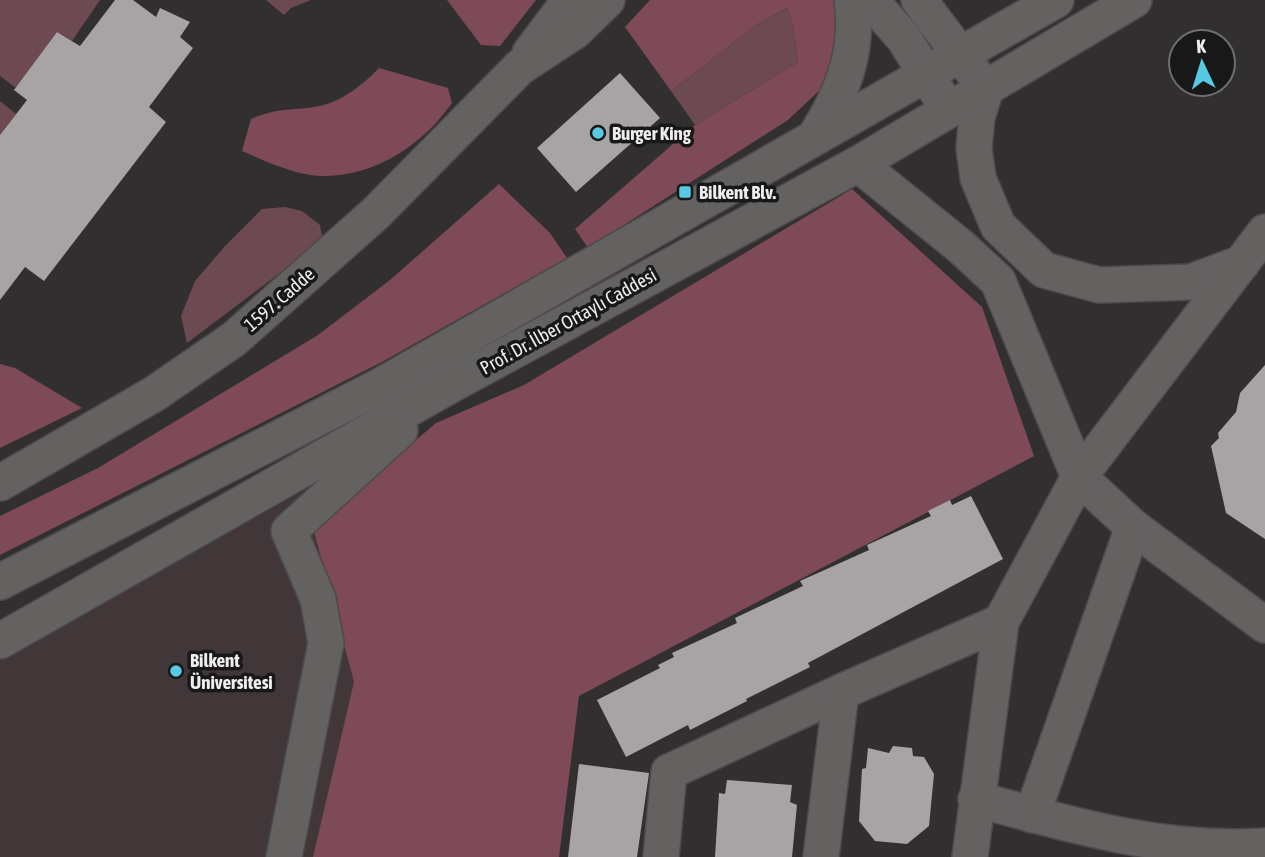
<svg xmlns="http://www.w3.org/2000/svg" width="1265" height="857" font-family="'Asap Condensed',sans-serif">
	<rect width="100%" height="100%" fill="#322f30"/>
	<path fill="#413739" d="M 306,490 L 354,682 L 366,857 L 0,857 L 0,660 Z"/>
	<g fill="#6d4951">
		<path d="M 0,0 L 100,0 L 72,41 L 57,32 L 16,88 L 0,76 Z"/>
		<path d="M 266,0 L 311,0 L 291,8 L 284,15 Z"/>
		<path d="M 787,8 L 793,26 L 798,62 L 695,125 L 671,91 L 759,23 Z"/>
		<path d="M 0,101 L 16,114 L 0,135 Z"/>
		<path d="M 285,207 L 302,211 L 320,225 L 322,237 L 304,255 L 187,343 L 181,316 L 195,281 L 225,246 L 262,209 Z"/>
	</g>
	<g fill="#7e4a57">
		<path d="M 447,0 L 536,0 L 500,46 L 481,45 Z"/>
		<path d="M 650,0 L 833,0 L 840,23 L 837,57 L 822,88 L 788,120 L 588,248 L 575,229 L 695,125 L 798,62 L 793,26 L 787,8 L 759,23 L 671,91 L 625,27 Z"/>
		<path d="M 379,68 L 448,88 L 452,103 C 423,144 378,175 325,176 C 296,176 268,162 242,151 L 251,119 C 278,107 293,111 320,106 C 341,102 365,83 379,68 Z"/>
		<path d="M 499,184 L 550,233 L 567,258 L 382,362 L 0,555 L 0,516 L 98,468 L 318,335 L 390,280 Z"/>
		<path d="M 852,189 L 982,307 L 1034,456 L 579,696 L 559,857 L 313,857 L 354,682 L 313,527 L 436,423 L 524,385 Z"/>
		<path d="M 0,364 L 15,368 L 82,408 L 0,448 Z"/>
	</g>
	<g fill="#a8a4a5">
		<path d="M 115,0 L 133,0 L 156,17 L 160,8 L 190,22 L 180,37 L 193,48 L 149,107 L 166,122 L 44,281 L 25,267 L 0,300 L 0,135 L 27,100 L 14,90 L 57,32 L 80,46 Z"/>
		<path d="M 620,73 L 660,118 L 576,192 L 537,148 Z"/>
		<path d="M 1265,365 L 1265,539 L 1226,513 L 1211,446 L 1219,438 L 1218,433 L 1236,412 L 1240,393 Z"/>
		<path d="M 971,496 L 1003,559 L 808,663 L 810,667 L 746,699 L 747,701 L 690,730 L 688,725 L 626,757 L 597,700 L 660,668 L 658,665 L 674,657 L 672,653 L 737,623 L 735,618 L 803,586 L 800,581 L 869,550 L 867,545 L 931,516 L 928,511 L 950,500 L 952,505 Z"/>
		<path d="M 893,746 L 912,748 L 913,756 L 924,757 L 934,774 L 929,826 L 907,844 L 875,841 L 859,821 L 862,769 L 866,768 L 868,748 L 889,753 Z"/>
		<path d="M 579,764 L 649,773 L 637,857 L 568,857 Z"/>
		<path d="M 727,780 L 792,785 L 790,802 L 797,805 L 792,857 L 715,857 L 719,793 L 725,794 Z"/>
	</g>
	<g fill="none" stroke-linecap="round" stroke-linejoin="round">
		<g stroke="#4d4a4b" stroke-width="38">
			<g id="minor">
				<path d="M 870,0 L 903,37 L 938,93"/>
				<path d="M 919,0 L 986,89 L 977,117 L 974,148 L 978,178 L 998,226 L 1044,270 L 1099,285 L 1191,282 L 1242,263"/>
				<path d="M 530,53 L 570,0"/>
				<path d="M 816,135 C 843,93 859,50 852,0"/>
				<path d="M 858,164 L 960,246 L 998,281 L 1079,477 L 1133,527 L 1265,625"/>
				<path d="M 0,483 L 154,394 L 234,339 L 376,213 L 520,67 L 575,31 L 607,0"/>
				<path d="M 0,582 L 382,385 L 1056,0"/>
				<path d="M 0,641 L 449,386 L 858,164 L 1134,0"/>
				<path d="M 976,799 C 1070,825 1166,853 1265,846"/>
				<path d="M 1032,815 L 1133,527"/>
				<path d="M 284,857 L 326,643 L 318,599 L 289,531 L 400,430"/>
				<path d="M 661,857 L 669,772 L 841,692 L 1001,622"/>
				<path d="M 821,857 L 841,692"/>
				<path d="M 970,857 L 1001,622 L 1079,477 L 1265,232"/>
			</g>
		</g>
		<use href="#minor" stroke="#646161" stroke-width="35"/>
	</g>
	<g fill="#57c9e2" stroke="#191818" stroke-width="2.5">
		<circle cx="598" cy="133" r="7"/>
		<rect x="678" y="185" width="14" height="14" rx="3.5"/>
		<circle cx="176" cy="671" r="7"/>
	</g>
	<g text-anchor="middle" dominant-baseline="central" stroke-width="7" stroke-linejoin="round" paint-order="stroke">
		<g font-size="19" font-weight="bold" fill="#efeded" stroke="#191818" text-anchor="start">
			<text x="612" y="133">Burger King</text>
			<text x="699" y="192">Bilkent Blv.</text>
			<text x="190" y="660">Bilkent<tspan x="190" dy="22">Üniversitesi</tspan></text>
		</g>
		<g font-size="19" fill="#efeded" stroke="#191818">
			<text transform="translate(279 299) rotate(-41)">1597. Cadde</text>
			<text transform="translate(568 321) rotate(-29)">Prof. Dr. İlber Ortaylı Caddesi</text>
		</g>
	</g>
	<g transform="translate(1202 63) rotate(356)"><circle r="33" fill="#191818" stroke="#6f6d6d" stroke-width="2"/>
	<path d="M0-5L12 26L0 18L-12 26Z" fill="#57c9e2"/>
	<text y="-10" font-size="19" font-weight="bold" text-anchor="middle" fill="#efeded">K</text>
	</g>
</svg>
